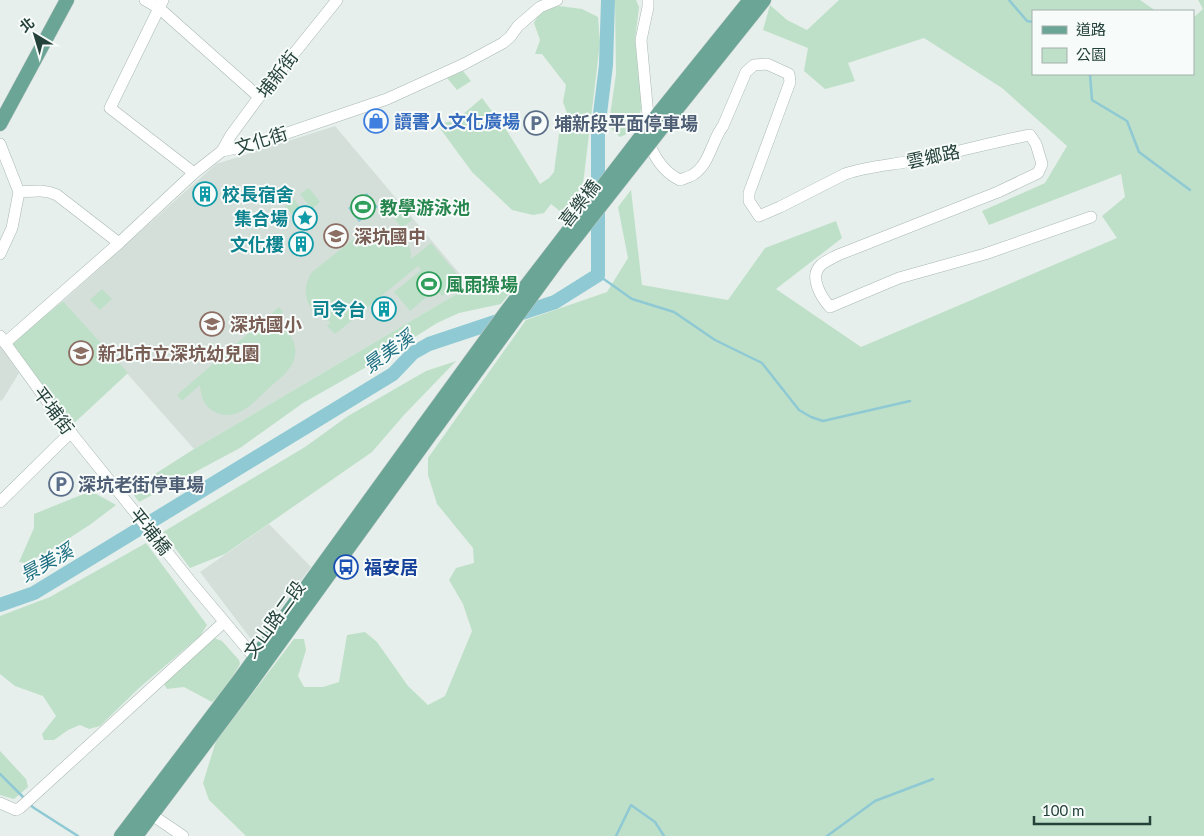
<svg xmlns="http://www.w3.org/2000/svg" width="1204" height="836" font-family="Lato,'Noto Sans TC',sans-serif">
	<rect width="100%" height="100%" fill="#e6efeb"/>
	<g fill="#d4dfda">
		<path d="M 335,126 L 470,286 L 194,449 L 63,301 L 216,164 Z"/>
		<path d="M 0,346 L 19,373 L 3,399 L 0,401 Z"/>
		<path d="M 269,524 L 311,567 L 254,643 L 200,572 Z"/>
	</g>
	<g fill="#bfe0c8">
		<path d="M 615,0 L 636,0 L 639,7 L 635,40 L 642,106 L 638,119 L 625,135 L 620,137 L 611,128 L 610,116 L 616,74 Z"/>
		<path d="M 839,0 L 1140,0 L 1156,11 L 1033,11 L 1033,74 L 1193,74 L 1193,18 L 1203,9 L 1198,0 L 1204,0 L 1204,836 L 246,836 L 209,800 L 203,783 L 216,741 L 294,639 L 304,639 L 306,650 L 298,676 L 304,687 L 323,687 L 339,682 L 347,635 L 365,632 L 377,642 L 408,686 L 428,705 L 445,696 L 472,631 L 463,604 L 449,580 L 456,568 L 474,563 L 473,548 L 437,504 L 428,475 L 428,458 L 526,320 L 607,292 L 628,258 L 618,207 L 631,190 L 642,285 L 728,300 L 765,248 L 836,221 L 842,238 L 776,289 L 861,347 L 1117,238 L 1102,216 L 1125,197 L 1121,174 L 989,225 L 982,211 L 1045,183 L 1067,146 L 1002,88 L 924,38 L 848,63 L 855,81 L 825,89 L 804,71 L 808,48 L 763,30 L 770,5 L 787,20 L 807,30 Z"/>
		<path d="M 559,6 L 582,9 L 598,17 L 600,43 L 583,184 L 567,207 L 561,212 L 551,204 L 544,213 L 533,215 L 512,210 L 472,172 L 439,127 L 441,123 L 455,121 L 482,98 L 507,131 L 540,184 L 549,178 L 554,172 L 559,134 L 567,113 L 563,102 L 566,85 L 542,54 L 535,54 L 540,40 L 534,23 L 540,12 Z"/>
		<path d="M 463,71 L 471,81 L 457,90 L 447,78 Z"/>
		<path d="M 309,188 L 320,202 L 312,209 L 300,194 Z"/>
		<path d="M 294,199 L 305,214 L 297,220 L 285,206 Z"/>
		<path d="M 398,203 L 412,220 L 402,228 L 388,211 Z"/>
		<path d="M 377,227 C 395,227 413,240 411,259 L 431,243 L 462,280 L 442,296 L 436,289 L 410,311 L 394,292 L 421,270 L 418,266 L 335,334 L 327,326 L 331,322 C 309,315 298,293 312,272 L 364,231 Z"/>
		<path d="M 519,281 L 501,304 L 459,313 L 437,323 L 377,361 L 303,403 L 240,448 L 139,502 L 130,490 L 194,449 L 470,286 L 488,289 Z"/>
		<path d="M 102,289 L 112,299 L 100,310 L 90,300 Z"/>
		<path d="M 63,301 L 128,373 L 71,426 L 11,344 Z"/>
		<path d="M 279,307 L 283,312 L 268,324 C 288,325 301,344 293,362 C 288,373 278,380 269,388 C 254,402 236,424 213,411 C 203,405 201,396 200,385 L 182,401 L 177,395 Z"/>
		<path d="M 456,361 L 404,415 L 372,452 L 225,554 L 190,568 L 163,532 L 305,447 L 348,416 L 426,371 Z"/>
		<path d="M 91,491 L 116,505 L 91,524 L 48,552 L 26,563 L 19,562 L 34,528 L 34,514 Z"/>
		<path d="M 146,543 L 207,625 L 200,636 L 139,688 L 100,726 L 89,729 L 80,725 L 68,730 L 54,740 L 44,740 L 42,734 L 56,716 L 43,696 L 15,686 L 0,674 L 0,616 L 50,597 Z"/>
		<path d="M 214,638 L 222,641 L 239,660 L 240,664 L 224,691 L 212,702 L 184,687 L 167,689 L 164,684 Z"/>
		<path d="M 0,751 L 26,779 L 28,787 L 14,799 L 0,795 Z"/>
	</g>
	<path fill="#8ec9d4" d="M 367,193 L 378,207 L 359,222 L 348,208 Z"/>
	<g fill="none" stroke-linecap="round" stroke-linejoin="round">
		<g stroke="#8ec9d4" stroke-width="2.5">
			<path d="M 1009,0 L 1027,21 L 1033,22"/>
			<path d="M 1090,74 L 1092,100 L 1127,121 L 1139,152 L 1190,190"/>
			<path d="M 598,275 L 632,299 L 674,312 L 715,340 L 762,363 L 799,410 L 811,417 L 823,421 L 910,401"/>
			<path d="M 0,774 L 24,798"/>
			<path d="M 29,804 L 34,808 L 78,836"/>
			<path d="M 616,836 L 631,805 L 655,822 L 664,836"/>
			<path d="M 827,836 L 875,801 L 933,779"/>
		</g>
		<path stroke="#8ec9d4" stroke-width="14" d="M 0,605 L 34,593 L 393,374 L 413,353 L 429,344 L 555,302 L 598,275 L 598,130 L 606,65 L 608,0"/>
		<g stroke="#a8b8b2" stroke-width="12">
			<g id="minor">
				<path d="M 145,0 L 159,8 L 259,97"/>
				<path d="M 163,0 L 110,108 L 194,173"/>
				<path d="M 648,0 L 648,7 L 641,40 L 651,148 C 657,161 667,174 680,180 C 684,178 690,177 694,174 C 710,163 712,140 723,126 L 746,72 L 754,65 L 767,64 L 789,74 L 790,82 L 749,193 L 749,201 L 759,216 L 780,207 L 845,174 C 868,166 893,165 917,160 C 955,153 992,142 1030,135 L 1036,144 L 1042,164 L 1038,173 L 998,192 L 838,255 C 833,258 825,261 821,265 C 808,277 822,298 830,307 L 899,278 L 985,254 L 1091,217"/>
				<path d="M 0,144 L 19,192 L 12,228 L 0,254"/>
				<path d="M 222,151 L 231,135 L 259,97 L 337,0"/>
				<path d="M 19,192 C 34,191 44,189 57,195 L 119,243"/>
				<path d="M 0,336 L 64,424 L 191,582 L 254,657 L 260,662"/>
				<path d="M 5,343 L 119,243 L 194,173 L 222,151 L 255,144 L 387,99 L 464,64 L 503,43 L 510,37 L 518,26 L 540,7 L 557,0"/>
				<path d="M 0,502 L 71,432"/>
				<path d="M 0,803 L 16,810 L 20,808 L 224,622"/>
				<path d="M 152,815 L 183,836"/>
			</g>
		</g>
		<g stroke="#c2cac8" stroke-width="15">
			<g id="major">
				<path d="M 659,113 L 750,0"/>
				<path d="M 0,124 L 67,0"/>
				<path d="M 664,125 L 764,0"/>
				<path d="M 121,836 L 237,683 L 423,426"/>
				<path d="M 136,836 L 246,689 L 433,431"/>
			</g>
		</g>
		<use href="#minor" stroke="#fff" stroke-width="11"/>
		<use href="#major" stroke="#6aa596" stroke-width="14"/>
		<g stroke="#c2cac8" stroke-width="15" stroke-linecap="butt">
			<g id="major-bridge">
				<path d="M 423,426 L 506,312 L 659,113"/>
				<path d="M 433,431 L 558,260 L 664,125"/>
			</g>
		</g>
		<use href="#major-bridge" stroke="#6aa596" stroke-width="14"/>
	</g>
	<defs>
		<g id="shop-ring" transform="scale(1.25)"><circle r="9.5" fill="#f7fbf9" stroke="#3f7fe0" stroke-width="1.5"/><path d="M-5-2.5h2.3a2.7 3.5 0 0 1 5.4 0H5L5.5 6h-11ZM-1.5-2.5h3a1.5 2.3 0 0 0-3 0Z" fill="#3f7fe0"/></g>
		<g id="parking-ring" transform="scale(1.25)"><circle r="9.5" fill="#f7fbf9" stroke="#5c6f8a" stroke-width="1.5"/><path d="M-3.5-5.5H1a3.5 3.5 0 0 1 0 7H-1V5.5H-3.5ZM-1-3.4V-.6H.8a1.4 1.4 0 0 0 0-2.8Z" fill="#5c6f8a"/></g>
		<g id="building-ring" transform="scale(1.25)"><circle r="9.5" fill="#f7fbf9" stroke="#0f9aa8" stroke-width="1.5"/><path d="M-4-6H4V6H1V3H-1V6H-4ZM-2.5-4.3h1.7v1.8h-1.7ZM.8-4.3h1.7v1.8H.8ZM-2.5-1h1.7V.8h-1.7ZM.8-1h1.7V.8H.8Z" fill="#0f9aa8"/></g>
		<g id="stadium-ring" transform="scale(1.25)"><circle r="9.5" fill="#f7fbf9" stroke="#2e9e5b" stroke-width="1.5"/><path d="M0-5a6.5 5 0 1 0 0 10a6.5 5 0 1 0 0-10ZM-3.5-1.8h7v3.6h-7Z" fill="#2e9e5b"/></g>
		<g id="sight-ring" transform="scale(1.25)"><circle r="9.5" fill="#f7fbf9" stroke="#0f9aa8" stroke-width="1.5"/><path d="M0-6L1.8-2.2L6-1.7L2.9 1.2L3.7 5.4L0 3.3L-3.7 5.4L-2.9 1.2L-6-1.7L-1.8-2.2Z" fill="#0f9aa8"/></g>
		<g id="school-ring" transform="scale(1.25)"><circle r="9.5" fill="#f7fbf9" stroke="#8d6e63" stroke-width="1.5"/><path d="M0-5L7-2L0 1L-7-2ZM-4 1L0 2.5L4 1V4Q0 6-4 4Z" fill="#8d6e63"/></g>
		<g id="bus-ring" transform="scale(1.25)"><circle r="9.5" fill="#f7fbf9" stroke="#1a4fb4" stroke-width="1.5"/><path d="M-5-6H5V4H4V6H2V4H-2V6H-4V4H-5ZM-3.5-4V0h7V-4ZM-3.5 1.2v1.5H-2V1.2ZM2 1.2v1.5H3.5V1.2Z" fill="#1a4fb4"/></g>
	</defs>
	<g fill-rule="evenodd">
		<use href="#shop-ring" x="376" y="121"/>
		<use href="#parking-ring" x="536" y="123"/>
		<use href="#building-ring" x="205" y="194"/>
		<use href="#stadium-ring" x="363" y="207"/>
		<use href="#sight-ring" x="305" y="218"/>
		<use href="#school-ring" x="336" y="236"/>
		<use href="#building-ring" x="301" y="244"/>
		<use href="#stadium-ring" x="429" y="284"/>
		<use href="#building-ring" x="384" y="309"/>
		<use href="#school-ring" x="212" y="324"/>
		<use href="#school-ring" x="81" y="353"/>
		<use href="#parking-ring" x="61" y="484"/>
		<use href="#bus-ring" x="346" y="567"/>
	</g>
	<g text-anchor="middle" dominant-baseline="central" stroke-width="4" stroke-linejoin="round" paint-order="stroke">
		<g font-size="18" fill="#24423a" stroke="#f7fbf9">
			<text transform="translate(277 74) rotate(-52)">埔新街</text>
			<text transform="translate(261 140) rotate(-17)">文化街</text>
			<text transform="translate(933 156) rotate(-12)">雲鄉路</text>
			<text transform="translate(579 203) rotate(-52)">喜樂橋</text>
			<text transform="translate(54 410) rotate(53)">平埔街</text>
			<text transform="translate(151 531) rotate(51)">平埔橋</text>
			<text transform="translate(274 619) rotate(-54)">文山路二段</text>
		</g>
		<g font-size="18" font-weight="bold" fill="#366cbe" stroke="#f7fbf9" text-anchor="start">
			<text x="394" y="121">讀書人文化廣場</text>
		</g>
		<g font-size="18" font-weight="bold" fill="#4e5e75" stroke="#f7fbf9" text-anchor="start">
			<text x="554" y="123">埔新段平面停車場</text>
			<text x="78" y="484">深坑老街停車場</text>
		</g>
		<g font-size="18" font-weight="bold" fill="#0d838f" stroke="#f7fbf9" text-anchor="end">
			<text x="222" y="194" text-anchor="start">校長宿舍</text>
			<text x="288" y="218">集合場</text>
			<text x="284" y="244">文化樓</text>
			<text x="366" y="309">司令台</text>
		</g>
		<g font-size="18" font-weight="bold" fill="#27864d" stroke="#f7fbf9" text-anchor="start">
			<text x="380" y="207">教學游泳池</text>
			<text x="446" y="284">風雨操場</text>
		</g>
		<g font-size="18" font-weight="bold" fill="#785e54" stroke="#f7fbf9" text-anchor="start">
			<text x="354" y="236">深坑國中</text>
			<text x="230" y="324">深坑國小</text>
			<text x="98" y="353">新北市立深坑幼兒園</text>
		</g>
		<g font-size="18" font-weight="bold" fill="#164399" stroke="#f7fbf9" text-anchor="start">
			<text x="364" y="567">福安居</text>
		</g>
		<g font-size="19" font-style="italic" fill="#1c6f80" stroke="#f7fbf9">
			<text transform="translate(388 351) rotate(-36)">景美溪</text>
			<text transform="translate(46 562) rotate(-29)">景美溪</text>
		</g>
	</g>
	<rect x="1032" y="10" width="162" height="65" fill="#f7fbf9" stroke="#a3b1ad"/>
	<rect x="1042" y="26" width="25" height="8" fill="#6aa596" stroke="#a3b1ad"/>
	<text x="1076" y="35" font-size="15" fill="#24423a">道路</text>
	<rect x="1042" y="48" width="25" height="15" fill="#bfe0c8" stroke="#a3b1ad"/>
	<text x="1076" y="60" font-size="15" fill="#24423a">公園</text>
	<g transform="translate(35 35) rotate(322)" stroke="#f7fbf9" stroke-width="4" paint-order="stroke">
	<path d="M0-4L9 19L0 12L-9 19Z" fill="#24423a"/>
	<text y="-8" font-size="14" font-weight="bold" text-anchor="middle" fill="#24423a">北</text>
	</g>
	<path d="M1034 816v8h116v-8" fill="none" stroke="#24423a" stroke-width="2.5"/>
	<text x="1042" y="816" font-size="15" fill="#24423a" stroke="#f7fbf9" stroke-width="4" paint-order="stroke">100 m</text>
</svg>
